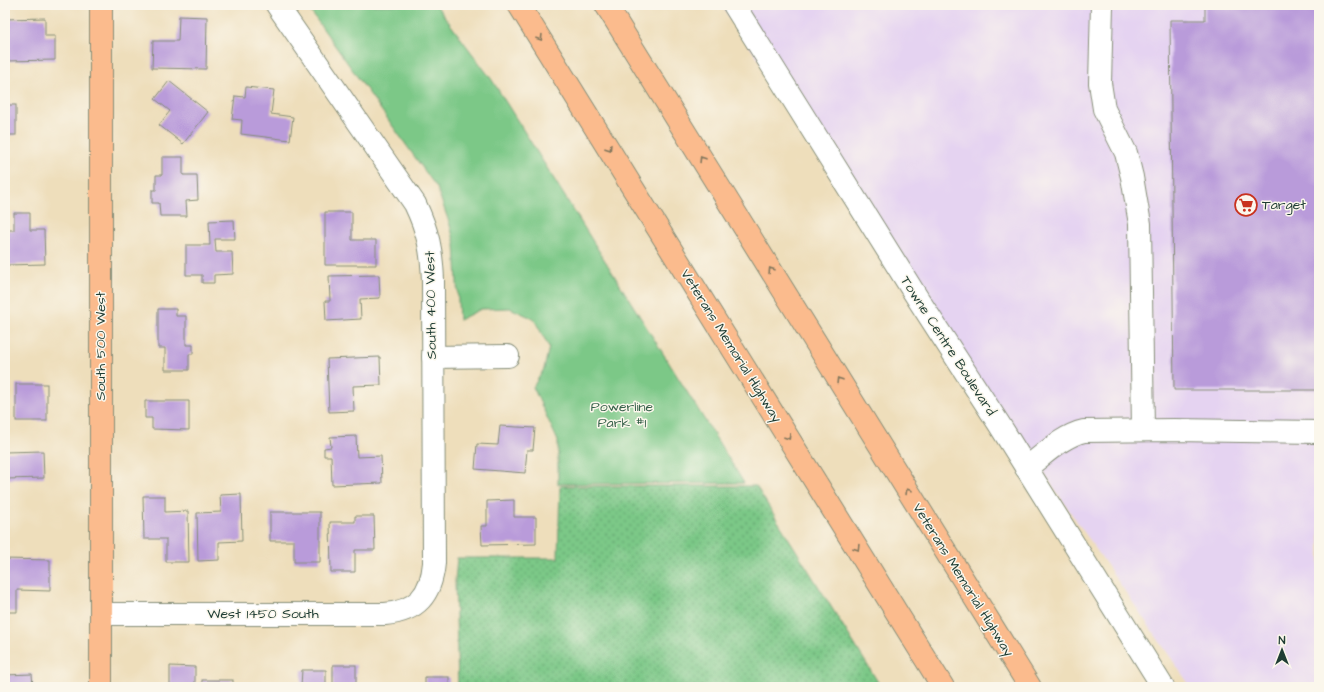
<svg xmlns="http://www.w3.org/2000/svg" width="1324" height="692" font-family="'Architects Daughter',sans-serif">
	<defs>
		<pattern id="grass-dots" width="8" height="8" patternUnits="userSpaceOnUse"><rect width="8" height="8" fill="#7bc887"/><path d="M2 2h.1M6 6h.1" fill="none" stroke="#64a46f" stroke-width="1.8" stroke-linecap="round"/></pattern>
	</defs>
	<rect width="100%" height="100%" fill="#fbf7ec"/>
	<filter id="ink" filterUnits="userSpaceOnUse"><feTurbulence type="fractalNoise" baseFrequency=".025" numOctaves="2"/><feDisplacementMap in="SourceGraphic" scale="8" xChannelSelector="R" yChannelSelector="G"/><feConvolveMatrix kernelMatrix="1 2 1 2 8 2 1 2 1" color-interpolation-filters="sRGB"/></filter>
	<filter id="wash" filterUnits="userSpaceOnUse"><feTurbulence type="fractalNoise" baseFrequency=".012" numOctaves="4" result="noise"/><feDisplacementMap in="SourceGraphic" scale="16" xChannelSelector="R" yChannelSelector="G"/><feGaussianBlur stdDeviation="0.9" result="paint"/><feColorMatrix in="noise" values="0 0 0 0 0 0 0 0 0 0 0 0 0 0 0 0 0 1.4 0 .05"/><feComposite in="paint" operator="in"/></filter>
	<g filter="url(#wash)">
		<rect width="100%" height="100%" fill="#eedebb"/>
		<path fill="#e5d3f1" d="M 721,5 L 1319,5 L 1319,687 L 1191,687 Z"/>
		<path fill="url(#grass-dots)" stroke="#4d825e" d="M 560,486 L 756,486 L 881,687 L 458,687 L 455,581 L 457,558 L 558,558 Z"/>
		<path fill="#7bc887" stroke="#4d825e" d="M 306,5 L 436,5 L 492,80 L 744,483 L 558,484 L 558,441 L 533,387 L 544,369 L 549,347 L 534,319 L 510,308 L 481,309 L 459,320 L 455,244 L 450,225 L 437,188 Z"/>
		<g id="blocks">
			<g fill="#b99bda">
				<path d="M 1205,5 L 1319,5 L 1319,390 L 1174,390 L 1170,20 L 1205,20 Z"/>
				<path d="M 179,16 L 207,17 L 206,69 L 152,68 L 153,41 L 178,41 Z"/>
				<path d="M 45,18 L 45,36 L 55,36 L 55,60 L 5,61 L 5,19 Z"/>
				<path d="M 169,81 L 208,112 L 183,144 L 159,125 L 170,111 L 155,99 Z"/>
				<path d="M 246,87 L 274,90 L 271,114 L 293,117 L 290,140 L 241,134 L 242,120 L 232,119 L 235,96 L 245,97 Z"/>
				<rect x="5" y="105" width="11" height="30"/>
				<path d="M 162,157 L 183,157 L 183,175 L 197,175 L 198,200 L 186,201 L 187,216 L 160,216 L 159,203 L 152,203 L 152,190 L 156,190 L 156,175 L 162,175 Z"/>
				<path d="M 325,212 L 352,212 L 352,240 L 376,240 L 376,265 L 325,265 Z"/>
				<path d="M 14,213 L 30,213 L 30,230 L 44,230 L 45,264 L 7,265 L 7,230 L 14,230 Z"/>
				<path d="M 234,220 L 235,239 L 215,239 L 216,252 L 232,252 L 233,274 L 214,275 L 214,283 L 202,283 L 202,275 L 186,275 L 186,245 L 210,245 L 209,221 Z"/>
				<path d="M 379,275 L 380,298 L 360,299 L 361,319 L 326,321 L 325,301 L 330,301 L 329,276 Z"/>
				<path d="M 158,309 L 176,309 L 176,316 L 186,316 L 186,345 L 193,345 L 193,354 L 189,354 L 189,370 L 165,370 L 165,348 L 158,348 Z"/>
				<path d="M 380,357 L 381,385 L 353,386 L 354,411 L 329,412 L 327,359 Z"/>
				<rect x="16" y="384" width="31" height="37"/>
				<path d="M 145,401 L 189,401 L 189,430 L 152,429 L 152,418 L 145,418 Z"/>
				<path d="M 500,426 L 535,428 L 533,450 L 527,450 L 525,473 L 475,469 L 477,444 L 498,445 Z"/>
				<path d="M 356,436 L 357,457 L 381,456 L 382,483 L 332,485 L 331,456 L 324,456 L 324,448 L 331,447 L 330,437 Z"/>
				<path d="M 43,451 L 44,478 L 5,479 L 5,452 Z"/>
				<path d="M 241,494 L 242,541 L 219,542 L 219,560 L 198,561 L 197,513 L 221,512 L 220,495 Z"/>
				<path d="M 143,496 L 165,496 L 165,512 L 188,511 L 189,562 L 166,562 L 166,539 L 144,539 Z"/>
				<path d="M 514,500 L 514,517 L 536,517 L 536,544 L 482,545 L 481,526 L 487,526 L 487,501 Z"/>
				<path d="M 270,512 L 320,512 L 320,562 L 294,562 L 294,541 L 270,541 Z"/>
				<path d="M 355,516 L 374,516 L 375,550 L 355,550 L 355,572 L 331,572 L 330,522 L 355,522 Z"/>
				<path d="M 5,559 L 50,560 L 50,591 L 17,590 L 17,612 L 5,612 Z"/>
				<rect x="333" y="665" width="23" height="22"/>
				<path d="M 170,666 L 195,667 L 195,687 L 170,687 Z"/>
				<path d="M 302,670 L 326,670 L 326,687 L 301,687 Z"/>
				<path d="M 32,674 L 33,687 L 5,687 L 5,675 Z"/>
				<rect x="425" y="677" width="24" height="10"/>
				<rect x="202" y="680" width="31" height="7"/>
			</g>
		</g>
	</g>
	<g filter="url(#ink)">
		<use href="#blocks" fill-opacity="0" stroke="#868e78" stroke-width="1"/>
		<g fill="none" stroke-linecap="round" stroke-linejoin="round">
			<g stroke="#868e78" stroke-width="24">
				<g id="minor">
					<path d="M 734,5 L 918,299 L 999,424 L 1163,687"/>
					<path d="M 1102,5 L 1100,83 L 1104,109 L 1126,153 L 1132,177 L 1140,224 L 1143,430"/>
					<path d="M 433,357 L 508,356"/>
					<path d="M 1026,468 C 1044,455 1062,436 1084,431 L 1174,430 L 1319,432"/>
					<path d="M 101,614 L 385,614 C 417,611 431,595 434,563 L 433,281 C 432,251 428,231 415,204 L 277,5"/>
				</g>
			</g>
			<g stroke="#868e78" stroke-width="24">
				<path id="major" d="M 101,687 L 101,5"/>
			</g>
			<g stroke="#868e78" stroke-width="24">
				<g id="highway">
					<path d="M 519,5 L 943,687"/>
					<path d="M 606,5 L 1030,687"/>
				</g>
			</g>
			<use href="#minor" stroke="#fff" stroke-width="22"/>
			<use href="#major" stroke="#fbbb8d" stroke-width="22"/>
			<use href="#highway" stroke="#fbbb8d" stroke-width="22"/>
		</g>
		<defs><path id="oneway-chevron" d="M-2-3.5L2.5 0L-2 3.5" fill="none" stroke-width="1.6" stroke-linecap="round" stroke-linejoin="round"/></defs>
		<g stroke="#82765c">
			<use href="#oneway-chevron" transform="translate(540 38) rotate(58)"/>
			<use href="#oneway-chevron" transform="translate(609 148) rotate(58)"/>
			<use href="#oneway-chevron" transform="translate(702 159) rotate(-122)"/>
			<use href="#oneway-chevron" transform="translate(771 270) rotate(-122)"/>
			<use href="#oneway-chevron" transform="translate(839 380) rotate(-122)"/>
			<use href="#oneway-chevron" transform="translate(788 437) rotate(58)"/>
			<use href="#oneway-chevron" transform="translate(908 491) rotate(-122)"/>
			<use href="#oneway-chevron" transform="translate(857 548) rotate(58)"/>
		</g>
	</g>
	<defs>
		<g id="supermarket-ring" transform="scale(1.15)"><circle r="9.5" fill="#fbf7ec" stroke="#c8321e" stroke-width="1.5"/><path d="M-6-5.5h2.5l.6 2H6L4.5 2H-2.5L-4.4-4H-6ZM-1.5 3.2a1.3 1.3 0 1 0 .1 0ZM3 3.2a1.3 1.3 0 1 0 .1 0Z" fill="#c8321e"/></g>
	</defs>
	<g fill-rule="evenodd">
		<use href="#supermarket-ring" x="1246" y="205"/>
	</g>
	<g text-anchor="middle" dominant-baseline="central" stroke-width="3" stroke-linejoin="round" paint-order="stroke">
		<g font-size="14" fill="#1f3d34" stroke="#fbf7ec" text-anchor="start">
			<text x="1262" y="205">Target</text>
		</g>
		<g font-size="14" fill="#1f3d34" stroke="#fbf7ec">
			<text transform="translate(431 305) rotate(-91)">South 400 West</text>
			<text transform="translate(101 346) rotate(-90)">South 500 West</text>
			<text transform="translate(731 346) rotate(58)">Veterans Memorial Highway</text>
			<text transform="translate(948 346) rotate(57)">Towne Centre Boulevard</text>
			<text transform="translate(963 580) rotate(58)">Veterans Memorial Highway</text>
			<text x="263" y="614">West 1450 South</text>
		</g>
		<g font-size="14" fill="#366049" stroke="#fbf7ec">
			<text x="622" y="407">Powerline<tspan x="622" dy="16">Park #1</tspan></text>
		</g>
	</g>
	<rect width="1324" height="692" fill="none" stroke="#fbf7ec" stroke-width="20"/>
	<g transform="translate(1282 650)" stroke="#fbf7ec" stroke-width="3" paint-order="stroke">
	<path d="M0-3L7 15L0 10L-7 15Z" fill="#1f3d34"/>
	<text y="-6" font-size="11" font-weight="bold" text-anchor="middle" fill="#1f3d34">N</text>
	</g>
</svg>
